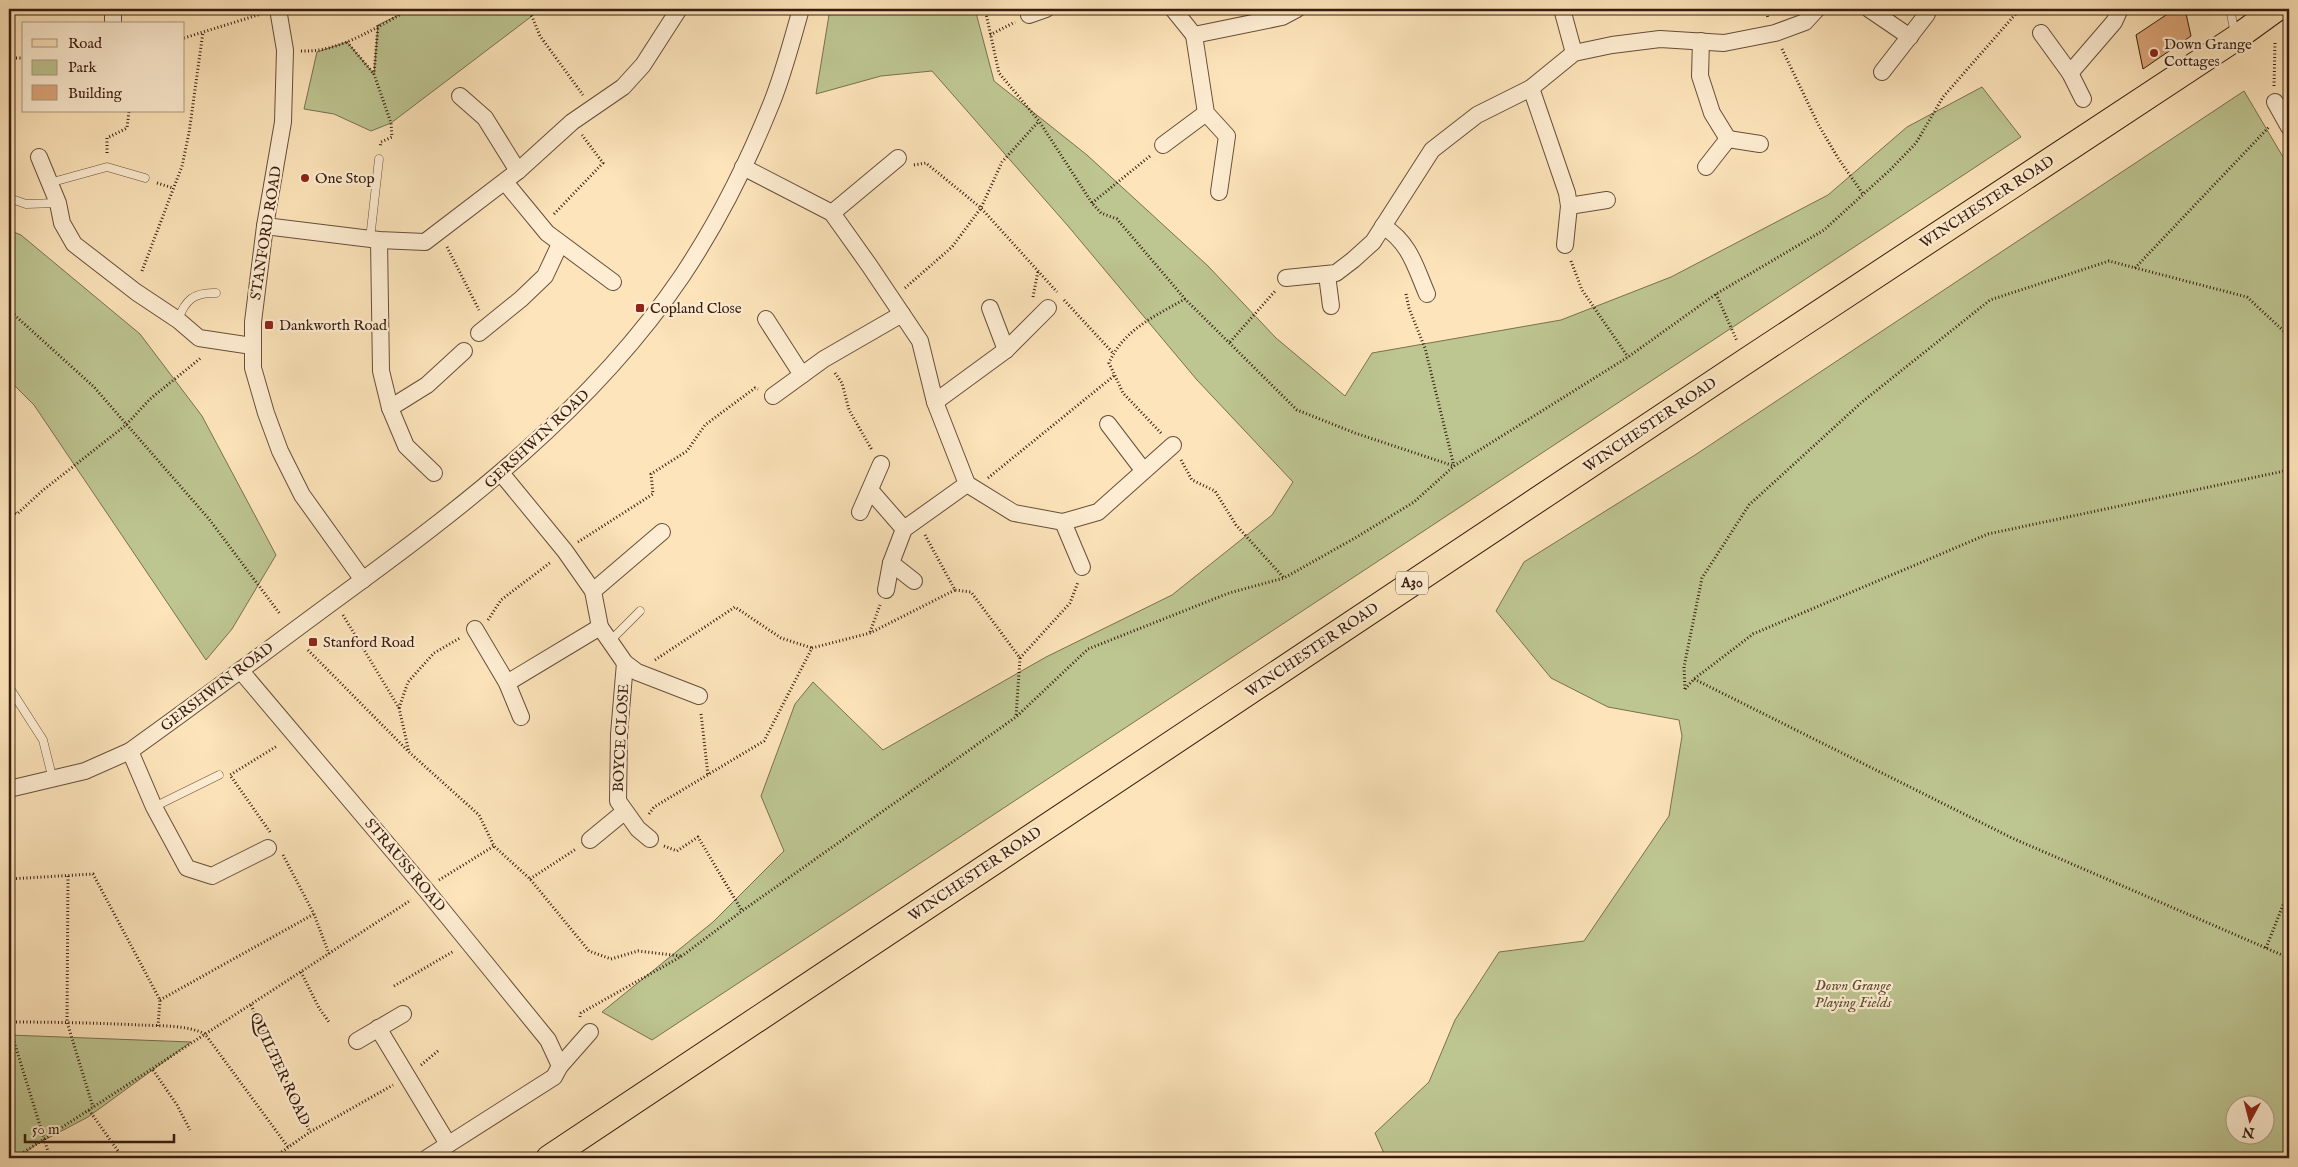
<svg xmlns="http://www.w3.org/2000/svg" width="2298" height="1167" font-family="'IM FELL English',serif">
	<rect width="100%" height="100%" fill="#fde4ba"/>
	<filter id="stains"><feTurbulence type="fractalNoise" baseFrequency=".004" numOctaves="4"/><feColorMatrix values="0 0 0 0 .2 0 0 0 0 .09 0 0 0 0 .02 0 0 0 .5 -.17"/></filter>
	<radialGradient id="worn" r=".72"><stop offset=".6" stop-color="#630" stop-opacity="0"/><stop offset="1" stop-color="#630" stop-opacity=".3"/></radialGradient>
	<g fill="#bdc591" stroke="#7a7050" fill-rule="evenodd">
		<path d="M 411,9 L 529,9 L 532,16 L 391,123 L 371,131 L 334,114 L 304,109 L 317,52 L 347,42 L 374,74 L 378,25 Z"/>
		<path d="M 830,9 L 975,9 L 994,81 L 1087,155 L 1208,266 L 1276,338 L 1345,396 L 1372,353 L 1561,320 L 1671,277 L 1828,195 L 1907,127 L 1982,87 L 2021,137 L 652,1040 L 602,1012 L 713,922 L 784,851 L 761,796 L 795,704 L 813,682 L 883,750 L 1046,657 L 1172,595 L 1272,515 L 1293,482 L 1197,380 L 1068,226 L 932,71 L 881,76 L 816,94 Z"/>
		<path d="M 2244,91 L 2289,167 L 2289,1158 L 1386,1158 L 1375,1133 L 1429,1082 L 1455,1020 L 1499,952 L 1584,941 L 1669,816 L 1682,736 L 1679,720 L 1608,707 L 1551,678 L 1496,611 L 1524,562 L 1695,455 ZM 2236,1104 L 2266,1104 L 2266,1134 L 2236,1134 Z"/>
		<path d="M 9,230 L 21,235 L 140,334 L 202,416 L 276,555 L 232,629 L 206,660 L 34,405 L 9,380 Z"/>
		<path d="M 9,1035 L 191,1042 L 88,1117 L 37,1144 L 17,1158 L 9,1158 Z"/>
	</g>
	<path fill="#dfa77a" stroke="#371c0f" d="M 2175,9 L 2185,9 L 2191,36 L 2143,69 L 2136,35 Z"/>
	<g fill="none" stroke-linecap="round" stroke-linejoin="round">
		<g stroke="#684e3a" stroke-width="9">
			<g id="lane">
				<path d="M 2230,9 L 2235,34"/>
				<path d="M 49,183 L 107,167 L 145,178"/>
				<path d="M 9,198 L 26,204 L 58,203"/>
				<path d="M 370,239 L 379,159"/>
				<path d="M 178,320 C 185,300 194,292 216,293"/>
				<path d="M 609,642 L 640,611"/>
				<path d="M 9,687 L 43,740 L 53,780"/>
				<path d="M 154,807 L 219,775"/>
			</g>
		</g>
		<g stroke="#684e3a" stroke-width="18">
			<g id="street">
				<path d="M 278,9 L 285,50 L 283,122 L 265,226 L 253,322 L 253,368 L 266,413 L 280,451 L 302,495 L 363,580"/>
				<path d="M 1173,9 L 1194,35 L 1282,17 L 1297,9"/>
				<path d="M 1562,9 L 1574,53"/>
				<path d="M 1869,9 L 1910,37"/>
				<path d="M 1029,15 L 1046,9"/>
				<path d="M 113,24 L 113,9"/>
				<path d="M 2041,33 L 2070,73 L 2083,99"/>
				<path d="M 1194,35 L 1206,113 L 1227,136 L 1219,192"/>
				<path d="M 1701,41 L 1700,76 L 1712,113 L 1728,139"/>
				<path d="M 1882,72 L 1927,14"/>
				<path d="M 2070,73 L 2114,22 L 2120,9"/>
				<path d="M 1531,88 L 1567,193 L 1569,206 L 1565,245"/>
				<path d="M 460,96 L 485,118 L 518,171"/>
				<path d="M 2275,102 L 2289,127"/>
				<path d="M 1163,145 L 1206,113"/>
				<path d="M 39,157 L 58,203 L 62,223 L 74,244 L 136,292 L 178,320 L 199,338 L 252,346"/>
				<path d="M 743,167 L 832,213 L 869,265 L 920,341 L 935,402 L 967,484 L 1014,513 L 1063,522 L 1098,512 L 1173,445"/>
				<path d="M 1706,167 L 1728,139 L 1760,144"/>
				<path d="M 505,182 L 547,233 L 613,282"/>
				<path d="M 1569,206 L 1607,200"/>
				<path d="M 832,213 L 898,158"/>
				<path d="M 265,226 L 379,240 L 425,242 L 518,171 L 572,122 L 623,87 L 643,65 L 679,9"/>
				<path d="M 1383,226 C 1410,243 1415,266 1427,294"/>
				<path d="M 379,240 L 381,371 L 390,408 L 406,446 L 434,473"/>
				<path d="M 1327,275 L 1331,306"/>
				<path d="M 1286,278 L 1336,273 L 1353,260 L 1373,242 L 1432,150 L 1477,115 L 1531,88 L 1574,53 L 1612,45 L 1660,39 L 1724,43 L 1775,33 L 1805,22 L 1817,9"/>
				<path d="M 990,308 L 1006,350"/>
				<path d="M 766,319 L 802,375"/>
				<path d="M 479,333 L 521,299 L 545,276 L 560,244"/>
				<path d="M 773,396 L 824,359 L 902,314"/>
				<path d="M 935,402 L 1006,350 L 1048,308"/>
				<path d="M 390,408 L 427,385 L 464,351"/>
				<path d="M 1108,424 L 1143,470"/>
				<path d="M 501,473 L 565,551 L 593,591 L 600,627 L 625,663 L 637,672 L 699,696"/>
				<path d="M 870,490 L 904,529"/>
				<path d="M 860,512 L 881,464"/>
				<path d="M 1063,522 L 1082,567"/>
				<path d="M 891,563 L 914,581"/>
				<path d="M 886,590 L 891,563 L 904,529 L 967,484"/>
				<path d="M 593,591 L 662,532"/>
				<path d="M 475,629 L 507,683 L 521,717"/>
				<path d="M 625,663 L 619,734 L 618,801 L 638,829 L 650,839"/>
				<path d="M 240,670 L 426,890 L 548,1040 L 560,1066"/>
				<path d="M 507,683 L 600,627"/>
				<path d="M 130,751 L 154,807 L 187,868 L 212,876 L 268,848"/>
				<path d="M 9,789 L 85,771 L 130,751 C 199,702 266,651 334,601 C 463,507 591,410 682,276 C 718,222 748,162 772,102 C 784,72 792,40 801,9"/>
				<path d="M 590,840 L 624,812"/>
				<path d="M 378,1028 L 448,1144"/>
				<path d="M 357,1041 L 403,1014"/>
				<path d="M 427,1158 L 554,1077 L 560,1066 L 590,1032"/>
			</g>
		</g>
		<g stroke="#371c0f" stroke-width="27">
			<path id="primary" d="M 549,1158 L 1746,361 L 2236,38 L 2276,9"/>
		</g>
		<g stroke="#371c0f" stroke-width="3" stroke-dasharray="1 2.5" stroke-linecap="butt">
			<path d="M 529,9 L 540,36 L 583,95"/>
			<path d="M 985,9 L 999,73 L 1039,121 L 1092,203 L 1101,213 L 1117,219 L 1185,299 L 1297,410 L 1355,433 L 1454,466"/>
			<path d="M 1766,9 L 1768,18"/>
			<path d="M 378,25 L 374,74 L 391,123 L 392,137 L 381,142 L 380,147"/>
			<path d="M 990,35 L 1015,22"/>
			<path d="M 184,38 L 261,14"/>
			<path d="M 347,42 L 374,74"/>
			<path d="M 1782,49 L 1818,124 L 1838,158 L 1863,194"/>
			<path d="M 301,51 C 340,53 377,26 411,9"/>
			<path d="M 9,58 L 24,58"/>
			<path d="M 2274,86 L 2275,42"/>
			<path d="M 107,153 L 107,138 L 127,128 L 129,111"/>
			<path d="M 914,165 L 926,163 L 981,208 L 1057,292"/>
			<path d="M 157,183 L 173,188"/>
			<path d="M 1092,203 L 1150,156"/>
			<path d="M 554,214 L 603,163 L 582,135"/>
			<path d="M 447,247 L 479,310"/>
			<path d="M 1571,261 L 1582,290 L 1628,357"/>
			<path d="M 2135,268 L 2269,127"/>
			<path d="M 142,271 L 182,166 L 189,133 L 203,32"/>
			<path d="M 905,288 L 952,247 L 981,208 L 1002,162 L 1039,121"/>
			<path d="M 1406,294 L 1409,308 L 1425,348 L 1454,466"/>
			<path d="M 1716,294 L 1737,341"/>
			<path d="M 1033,297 L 1038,271"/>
			<path d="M 1064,300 L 1113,353"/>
			<path d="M 9,310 L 94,387 L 209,519 L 280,614"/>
			<path d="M 1230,342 L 1276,290"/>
			<path d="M 835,373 L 842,383 L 849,410 L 872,450"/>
			<path d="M 1161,433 L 1123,393 L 1109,363 C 1123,330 1155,316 1185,299"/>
			<path d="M 1181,460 L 1192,480 L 1215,491 L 1236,525 L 1284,578"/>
			<path d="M 988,478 L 1115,375"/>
			<path d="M 9,510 L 17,514 L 42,491 L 126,425 L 150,399 L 202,357"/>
			<path d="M 925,535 L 955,590 L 971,592 L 1020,658 L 1016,717"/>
			<path d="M 578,542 L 653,494 L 651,474 L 687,451 L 705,425 L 755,388 L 758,389"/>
			<path d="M 343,615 L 399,708 L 409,752"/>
			<path d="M 488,620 L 501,600 L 551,562"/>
			<path d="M 870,632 L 880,605"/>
			<path d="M 308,650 L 409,752 L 479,815 L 494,846 L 530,879 L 589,951 L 611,959 L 638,951 L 681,956"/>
			<path d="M 1020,658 L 1070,603 L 1078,582"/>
			<path d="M 655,660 L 735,607 L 781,638 L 812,648"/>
			<path d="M 1694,679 L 2012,838 L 2289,958"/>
			<path d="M 1685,689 L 1684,667 L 1702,578 L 1749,505 L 1862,402 L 1990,300 L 2109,261 L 2247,297 L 2289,336"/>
			<path d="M 1685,689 L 1694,679 L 1753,634 L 1988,534 L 2289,470"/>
			<path d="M 399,708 L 408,682 L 434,653 L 460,638"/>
			<path d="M 701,714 L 708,775"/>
			<path d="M 649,814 L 654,807 L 764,741 L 812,648 L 870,633 L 955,590"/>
			<path d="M 270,832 L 230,775 L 277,746"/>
			<path d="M 664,846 L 677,851 L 698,837 L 742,911"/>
			<path d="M 283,855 L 314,914 L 329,954"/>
			<path d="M 68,876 L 67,1022 L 93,1107"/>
			<path d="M 9,879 L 93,874 L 160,1000 L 158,1026"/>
			<path d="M 530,879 L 576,849"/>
			<path d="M 439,880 L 494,846"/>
			<path d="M 2266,948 L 2289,890"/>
			<path d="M 301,972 L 319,1008 L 329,1022"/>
			<path d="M 394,986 L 454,951"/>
			<path d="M 160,1000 L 314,914"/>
			<path d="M 251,1005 L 310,1132"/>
			<path d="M 580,1017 L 581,1013 L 682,956 L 742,911 L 1016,717 L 1088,649 L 1229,593 L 1284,578 L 1355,538 L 1414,502 L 1454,466 L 1628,357 L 1716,294 L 1824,230 L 1891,169 L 1916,143 L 1943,97 L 2020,9"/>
			<path d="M 9,1022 C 53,1022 97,1023 141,1025 C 160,1026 188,1025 205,1034 L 288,1147"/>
			<path d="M 9,1025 L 50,1158"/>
			<path d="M 421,1065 L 439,1050"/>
			<path d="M 153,1070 L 177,1105 L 190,1130"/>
			<path d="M 89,1110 L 123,1158"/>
			<path d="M 15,1158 L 411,900"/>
			<path d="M 273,1158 L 310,1132 L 393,1085"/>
		</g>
		<use href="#lane" stroke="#feedd2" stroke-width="8"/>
		<use href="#street" stroke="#feedd2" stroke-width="16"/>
		<use href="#primary" stroke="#fde4ba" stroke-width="25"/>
	</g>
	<g fill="#8f2418" stroke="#feedd2" stroke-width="2">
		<circle cx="2154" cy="53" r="5"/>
		<circle cx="305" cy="178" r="5"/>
		<rect x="635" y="303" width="10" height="10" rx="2.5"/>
		<rect x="264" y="320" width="10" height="10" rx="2.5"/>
		<rect x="308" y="637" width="10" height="10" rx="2.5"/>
	</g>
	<g text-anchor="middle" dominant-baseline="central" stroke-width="4.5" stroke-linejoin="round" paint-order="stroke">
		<rect fill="#feedd2" stroke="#735b4a" stroke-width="1" x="1396" y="571.5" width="32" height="23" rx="4"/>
		<g font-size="14" font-weight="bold" fill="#371c0f">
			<text x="1412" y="583">A30</text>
		</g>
		<g font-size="15" fill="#371c0f" stroke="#feedd2" text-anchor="start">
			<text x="2164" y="44">Down Grange<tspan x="2164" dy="17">Cottages</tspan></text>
			<text x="315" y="178">One Stop</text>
			<text x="650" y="308">Copland Close</text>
			<text x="279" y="325">Dankworth Road</text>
			<text x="323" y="642">Stanford Road</text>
		</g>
		<g font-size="15" fill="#371c0f" stroke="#feedd2">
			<text transform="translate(1987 202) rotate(-33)">WINCHESTER ROAD</text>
			<text transform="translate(266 233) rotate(-81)">STANFORD ROAD</text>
			<text transform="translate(1650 425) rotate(-34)">WINCHESTER ROAD</text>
			<text transform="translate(537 439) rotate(-43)">GERSHWIN ROAD</text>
			<text transform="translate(1312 650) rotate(-34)">WINCHESTER ROAD</text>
			<text transform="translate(217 687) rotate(-37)">GERSHWIN ROAD</text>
			<text transform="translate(621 738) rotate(-87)">BOYCE CLOSE</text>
			<text transform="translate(405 865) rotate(50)">STRAUSS ROAD</text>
			<text transform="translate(975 874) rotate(-34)">WINCHESTER ROAD</text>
			<text transform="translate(280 1069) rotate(65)">QUILTER ROAD</text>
		</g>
		<g font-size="15" font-style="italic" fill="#5f4f36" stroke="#feedd2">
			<text x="1853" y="985">Down Grange<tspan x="1853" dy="17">Playing Fields</tspan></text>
		</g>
	</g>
	<rect width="2298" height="1167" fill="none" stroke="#fde4ba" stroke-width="30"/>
	<rect x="10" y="10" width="2278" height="1147" fill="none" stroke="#371c0f" stroke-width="2.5"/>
	<rect x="15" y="15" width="2268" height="1137" fill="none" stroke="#371c0f"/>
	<rect x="22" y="22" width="162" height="90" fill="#feedd2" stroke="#ae9984"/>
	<rect x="32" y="39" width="25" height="8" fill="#fde4ba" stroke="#ae9984"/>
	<text x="68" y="48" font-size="15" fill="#371c0f">Road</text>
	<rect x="32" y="60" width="25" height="15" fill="#bdc591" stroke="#ae9984"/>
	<text x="68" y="72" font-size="15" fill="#371c0f">Park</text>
	<rect x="32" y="85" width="25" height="15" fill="#dfa77a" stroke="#ae9984"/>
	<text x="68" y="98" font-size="15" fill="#371c0f">Building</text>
	<g transform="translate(2250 1120) rotate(187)"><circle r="24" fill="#feedd2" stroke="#ae9984"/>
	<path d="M0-4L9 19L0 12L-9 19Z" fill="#8f2418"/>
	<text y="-8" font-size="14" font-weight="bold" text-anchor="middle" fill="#371c0f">N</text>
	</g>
	<path d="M25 1134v8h149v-8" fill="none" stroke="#371c0f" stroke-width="2.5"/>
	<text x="32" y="1134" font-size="15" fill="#371c0f" stroke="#feedd2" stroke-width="4" paint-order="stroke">50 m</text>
	<rect width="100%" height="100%" filter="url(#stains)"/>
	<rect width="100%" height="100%" fill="url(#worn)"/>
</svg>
